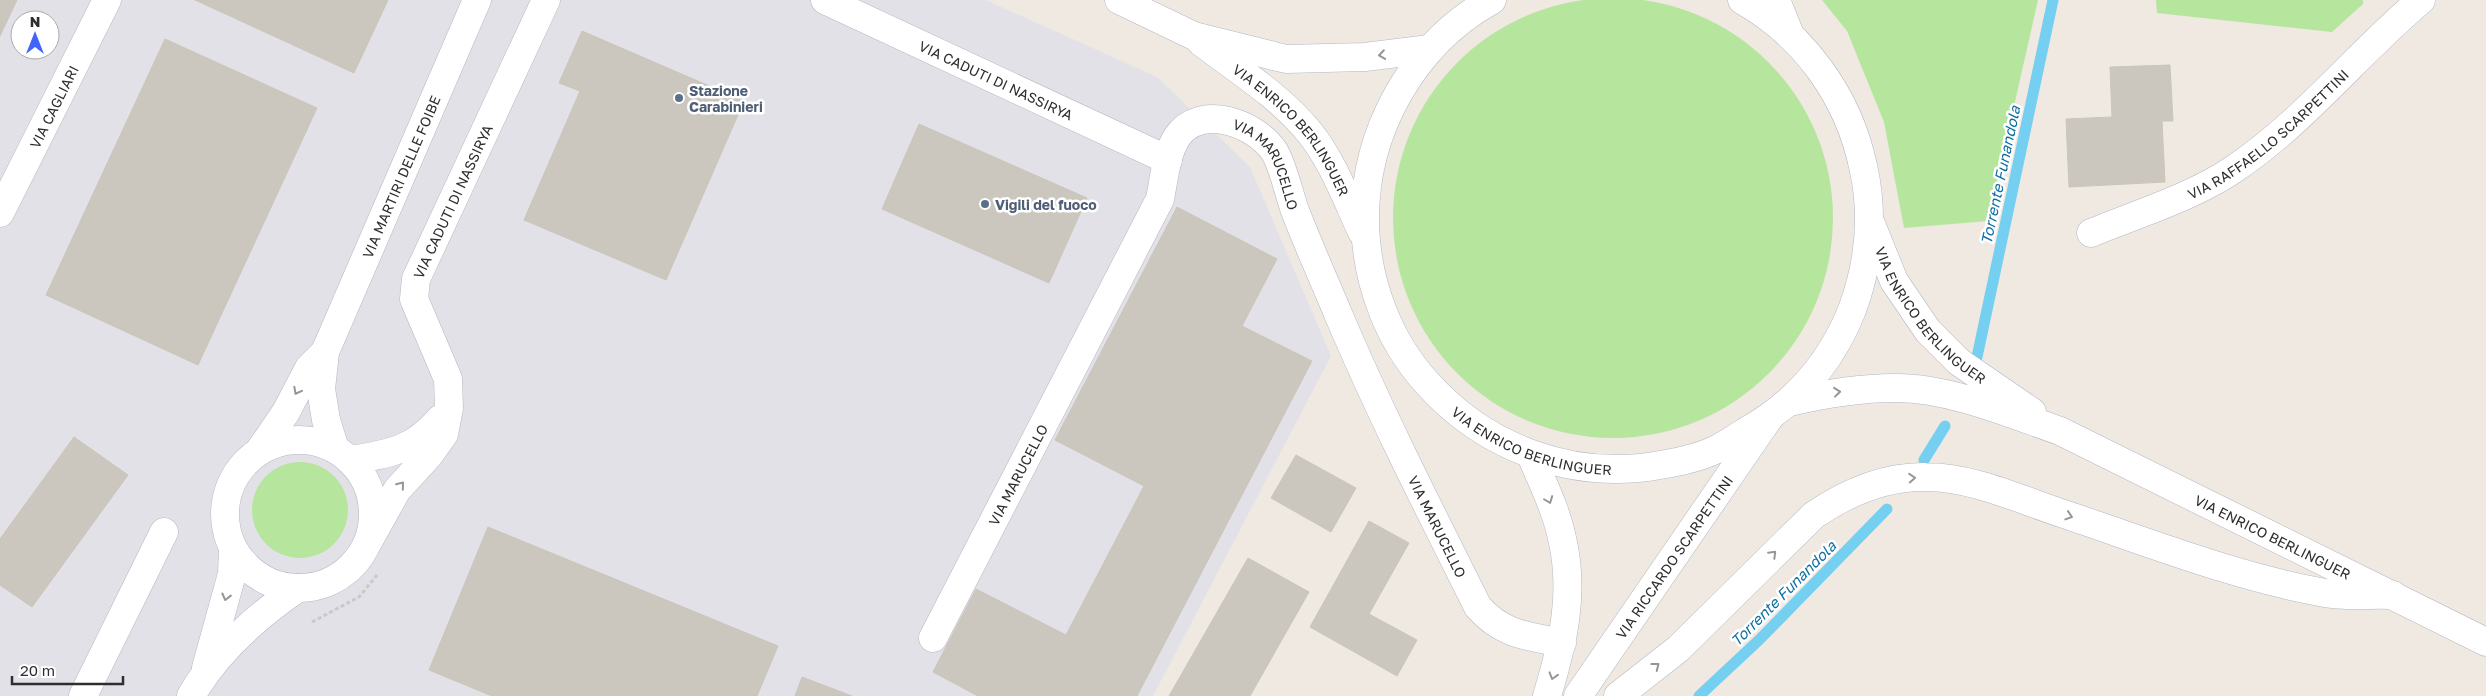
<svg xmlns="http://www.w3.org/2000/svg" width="2486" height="696" font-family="'Golos Text',sans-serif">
	<rect width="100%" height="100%" fill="#efe9e1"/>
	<path fill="#e3e1e8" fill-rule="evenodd" d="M 0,0 L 986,0 L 1157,77 L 1250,167 L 1331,356 L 1153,696 L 0,696 ZM 20,20 L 50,20 L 50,50 L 20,50 Z"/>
	<g fill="#b6e59e">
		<circle cx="1613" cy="218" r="220"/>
		<path d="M 1822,0 L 2038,0 L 1988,221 L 1904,228 L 1884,122 L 1847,31 Z"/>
		<path d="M 2156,0 L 2363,0 L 2363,4 L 2332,32 L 2157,13 Z"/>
		<circle cx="300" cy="510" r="48"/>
	</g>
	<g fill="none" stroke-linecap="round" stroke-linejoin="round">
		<g stroke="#75cff0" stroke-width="11">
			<path d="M 1977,357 L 2053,0"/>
			<path d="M 1924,460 L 1945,426"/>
			<path d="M 1699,696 L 1759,640 L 1887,509"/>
		</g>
	</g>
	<g fill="#cbc7bf" stroke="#cbc5ba">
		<path d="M 0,0 L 17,0 L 0,36 Z"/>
		<path d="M 195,0 L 388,0 L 354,73 Z"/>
		<path d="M 582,31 L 744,101 L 666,280 L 524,220 L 580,91 L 559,83 Z"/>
		<path d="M 165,39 L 317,108 L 198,365 L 46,295 Z"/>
		<path d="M 2170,65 L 2173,121 L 2162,121 L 2165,182 L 2069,187 L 2066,119 L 2112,117 L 2110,67 Z"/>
		<path d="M 919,124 L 1087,198 L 1049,283 L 882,209 Z"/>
		<path d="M 1177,207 L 1277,259 L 1242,326 L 1312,361 L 1137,696 L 978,696 L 933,672 L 976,589 L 1066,635 L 1144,486 L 1055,440 Z"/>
		<path d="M 74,437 L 128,475 L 32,607 L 0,585 L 0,539 Z"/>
		<path d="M 1296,455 L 1356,488 L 1331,532 L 1271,498 Z"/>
		<path d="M 1369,521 L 1409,543 L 1369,614 L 1417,640 L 1397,676 L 1310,627 Z"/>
		<path d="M 488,527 L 778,646 L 757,696 L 492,696 L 429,670 Z"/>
		<path d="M 1248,558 L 1309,592 L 1250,696 L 1169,696 Z"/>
		<path d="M 802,677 L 852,696 L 795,696 Z"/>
	</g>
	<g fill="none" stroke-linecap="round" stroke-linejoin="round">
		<g stroke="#b4b7c1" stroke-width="29">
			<g id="minor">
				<path id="s1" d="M 825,0 L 1168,160"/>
				<path id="s2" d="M 0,213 L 107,0"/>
				<path id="s3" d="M 2091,233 C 2137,214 2193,197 2234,169 C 2304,122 2357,54 2421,0"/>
				<circle cx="299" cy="514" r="74"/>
				<path id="s4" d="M 335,449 L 326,420 L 321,389 L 325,352 L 477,0"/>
				<path d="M 260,450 L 286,412 L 309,368 L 325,352"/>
				<path d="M 351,460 C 389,454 414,450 440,419"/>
				<path id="s5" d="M 368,542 L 397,490 L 429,455 L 444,434 L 449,408 L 448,379 L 414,299 L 416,279 L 546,0"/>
				<path id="s6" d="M 933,638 L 1160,199 C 1164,179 1166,154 1177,137 C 1200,103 1255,123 1274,151 C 1282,163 1289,193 1294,208 C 1308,245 1324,280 1339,316 C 1381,415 1430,511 1478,607 C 1503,635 1527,636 1562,643"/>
				<path d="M 206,668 L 232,574 L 233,549"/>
				<path d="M 83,696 L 164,532"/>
				<path d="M 191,696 C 216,652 257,616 298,588"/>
			</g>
		</g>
		<g stroke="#b4b7c1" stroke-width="29">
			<g id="tertiary">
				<path d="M 1776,0 L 1790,35"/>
				<path d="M 1531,455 C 1542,482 1556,509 1562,538 C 1575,593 1563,643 1547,696"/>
				<path id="s7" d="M 1578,696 L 1769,418"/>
				<path d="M 1618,696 L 1678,649 L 1814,515 C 1848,492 1885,476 1926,477 C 1973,477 2021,500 2064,514 C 2150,543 2236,577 2325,593 C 2346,597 2371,594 2393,595"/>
			</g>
		</g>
		<g stroke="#b4b7c1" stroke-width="29">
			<g id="secondary">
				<path d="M 1119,0 L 1194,36 L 1286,59 L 1365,57 L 1430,49"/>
				<path id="s8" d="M 1492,0 C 1411,45 1363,134 1365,225 C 1367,283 1388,340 1427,383 C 1485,448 1573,481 1660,465 C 1679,462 1699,458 1717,449 C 1727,444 1736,438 1745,432 C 1795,404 1831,363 1852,310 C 1869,264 1874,214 1863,166 C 1848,96 1804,35 1742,0"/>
				<path id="s9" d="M 1201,42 C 1238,70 1281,97 1310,133 C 1333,162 1346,198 1362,232"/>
				<path id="s10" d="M 1871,224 L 1894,281 L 1928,331 L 1959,362 L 2032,412"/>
				<path id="s11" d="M 1789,402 C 1824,394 1858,388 1894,388 C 1947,387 2011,414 2060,431 L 2486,642"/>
			</g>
		</g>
		<path stroke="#c9c9c9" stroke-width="3" stroke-dasharray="4 2.5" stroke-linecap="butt" d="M 312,622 L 359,597 L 377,575"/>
		<use href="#minor" stroke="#fff" stroke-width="28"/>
		<use href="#tertiary" stroke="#fff" stroke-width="28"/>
		<use href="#secondary" stroke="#fff" stroke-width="28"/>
	</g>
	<defs><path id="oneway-chevron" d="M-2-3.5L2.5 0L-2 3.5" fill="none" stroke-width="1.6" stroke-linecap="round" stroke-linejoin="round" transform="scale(1.25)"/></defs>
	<g stroke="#969696">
		<use href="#oneway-chevron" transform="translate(1382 55) rotate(172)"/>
		<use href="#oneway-chevron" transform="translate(297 391) rotate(118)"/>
		<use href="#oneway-chevron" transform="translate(1837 392) rotate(-6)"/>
		<use href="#oneway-chevron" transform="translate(1912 478) rotate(-4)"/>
		<use href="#oneway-chevron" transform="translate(401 485) rotate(-51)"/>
		<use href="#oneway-chevron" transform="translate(1549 500) rotate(69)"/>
		<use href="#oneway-chevron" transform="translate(2069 516) rotate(18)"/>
		<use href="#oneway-chevron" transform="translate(1773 554) rotate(-45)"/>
		<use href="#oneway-chevron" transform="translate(226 597) rotate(104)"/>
		<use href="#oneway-chevron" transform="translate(1656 666) rotate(-38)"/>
		<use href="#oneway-chevron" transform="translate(1553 676) rotate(107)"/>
	</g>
	<g fill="#5c6f8a" stroke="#fff" stroke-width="2">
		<circle cx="679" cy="98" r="5"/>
		<circle cx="985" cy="204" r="5"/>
	</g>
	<g text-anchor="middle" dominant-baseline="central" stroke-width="5" stroke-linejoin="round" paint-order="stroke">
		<g font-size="14" fill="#2e2e2e" stroke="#fff">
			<text stroke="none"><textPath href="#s1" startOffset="189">VIA CADUTI DI NASSIRYA</textPath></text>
			<text stroke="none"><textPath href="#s2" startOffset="119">VIA CAGLIARI</textPath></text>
			<text stroke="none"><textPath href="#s3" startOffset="205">VIA RAFFAELLO SCARPETTINI</textPath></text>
			<text stroke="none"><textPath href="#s9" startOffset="128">VIA ENRICO BERLINGUER</textPath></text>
			<text stroke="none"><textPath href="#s6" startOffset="678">VIA MARUCELLO</textPath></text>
			<text stroke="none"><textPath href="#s4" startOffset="290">VIA MARTIRI DELLE FOIBE</textPath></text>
			<text stroke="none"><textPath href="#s5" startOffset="381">VIA CADUTI DI NASSIRYA</textPath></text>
			<text stroke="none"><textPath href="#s10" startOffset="111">VIA ENRICO BERLINGUER</textPath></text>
			<text stroke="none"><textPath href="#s8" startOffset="568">VIA ENRICO BERLINGUER</textPath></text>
			<text stroke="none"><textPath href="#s6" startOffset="184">VIA MARUCELLO</textPath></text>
			<text stroke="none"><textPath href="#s6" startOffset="1082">VIA MARUCELLO</textPath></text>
			<text stroke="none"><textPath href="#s11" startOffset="516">VIA ENRICO BERLINGUER</textPath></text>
			<text stroke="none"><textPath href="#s7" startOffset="169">VIA RICCARDO SCARPETTINI</textPath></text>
		</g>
		<g font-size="14" font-weight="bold" fill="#4e5e75" stroke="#fff" text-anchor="start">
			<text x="689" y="90">Stazione<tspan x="689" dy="16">Carabinieri</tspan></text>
			<text x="995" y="204">Vigili del fuoco</text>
		</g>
		<g font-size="15" font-style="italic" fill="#0d6fa3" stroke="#fff">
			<text transform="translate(2000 175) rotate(-78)">Torrente Funandola</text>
			<text transform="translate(1783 593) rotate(-45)">Torrente Funandola</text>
		</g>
	</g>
	<g transform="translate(35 35)"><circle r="24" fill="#ffffff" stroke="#ababab"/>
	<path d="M0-4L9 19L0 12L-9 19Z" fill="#4264fb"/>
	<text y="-8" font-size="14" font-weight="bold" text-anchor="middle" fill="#2e2e2e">N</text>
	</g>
	<path d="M12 676v8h111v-8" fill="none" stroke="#2e2e2e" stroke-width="2.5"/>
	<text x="20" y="676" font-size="15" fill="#2e2e2e" stroke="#ffffff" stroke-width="4" paint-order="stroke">20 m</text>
</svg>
